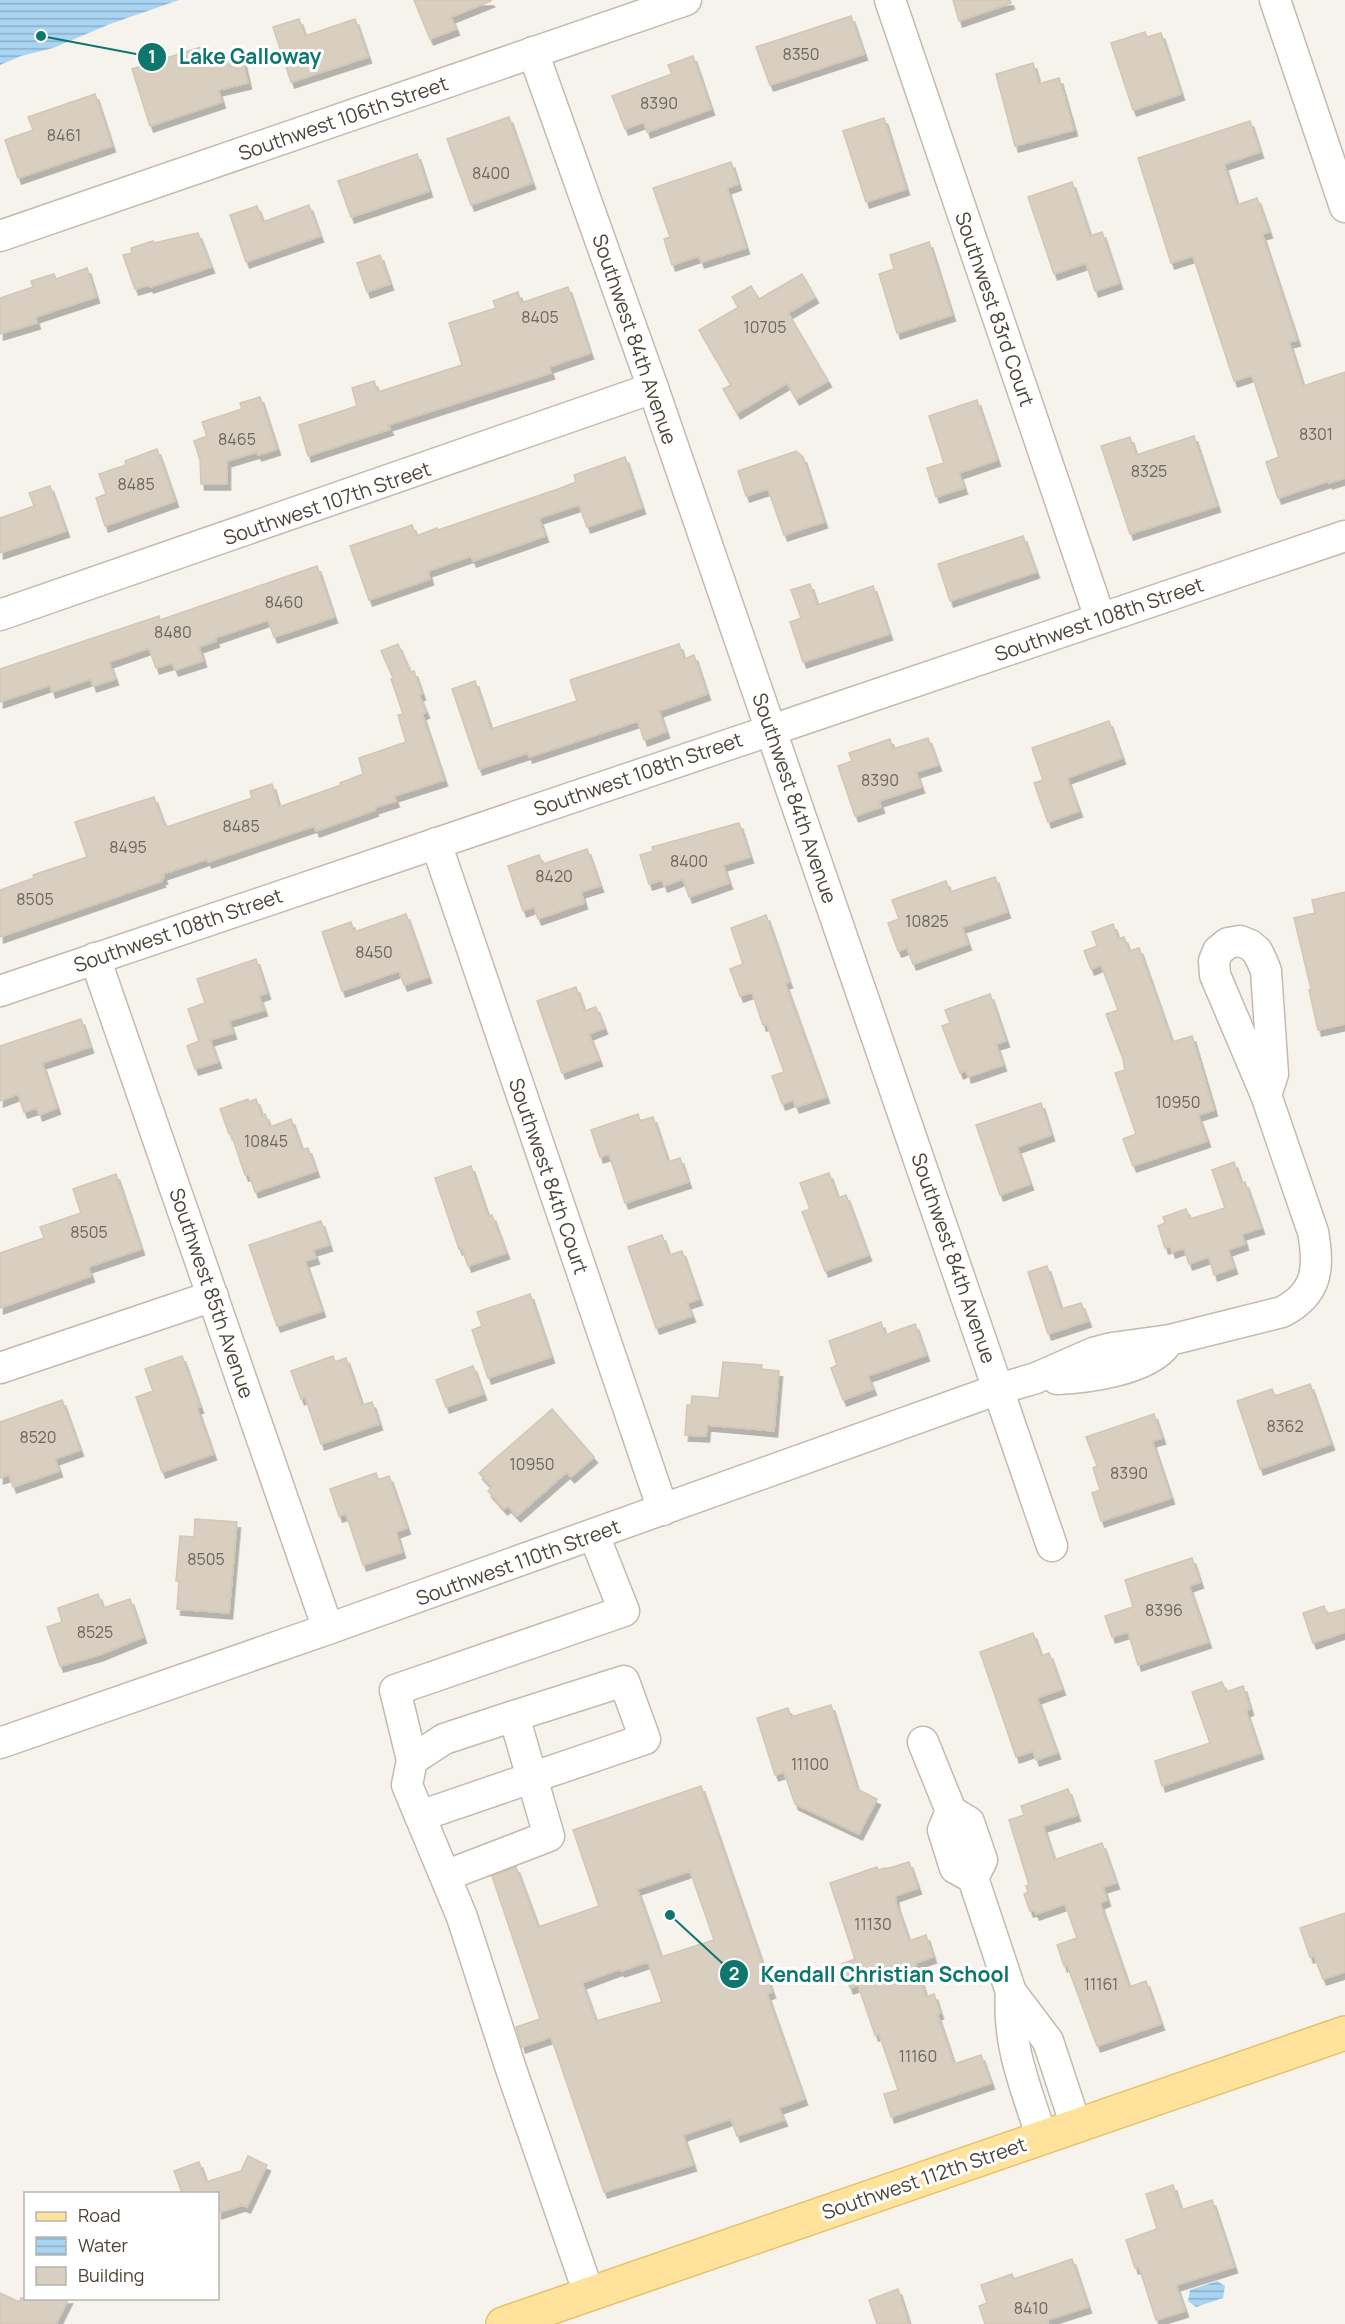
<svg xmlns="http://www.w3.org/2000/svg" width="1345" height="2324" font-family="Manrope,sans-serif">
	<defs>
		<pattern id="water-rules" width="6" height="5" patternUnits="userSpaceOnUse" patternTransform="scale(1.5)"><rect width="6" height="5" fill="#a9d4f2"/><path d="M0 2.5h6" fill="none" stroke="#8caec5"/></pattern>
		<filter id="shadow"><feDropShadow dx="3.5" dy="6" stdDeviation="0" flood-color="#0004"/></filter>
	</defs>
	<rect width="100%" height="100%" fill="#f6f3ec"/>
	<g fill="url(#water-rules)">
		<path d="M 0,0 L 179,0 L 110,24 L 53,48 L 21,56 L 0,65 Z"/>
		<path d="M 1217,2281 L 1225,2286 L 1223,2298 L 1196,2307 L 1188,2301 L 1190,2290 Z"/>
	</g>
	<g fill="#d8cfc1" stroke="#d3c7b4" stroke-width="1.5" fill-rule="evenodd" filter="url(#shadow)">
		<path d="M 414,0 L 490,0 L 491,1 L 451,17 L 456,29 L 430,39 Z"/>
		<path d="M 953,0 L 1010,0 L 1011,3 L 959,21 Z"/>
		<path d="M 851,16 L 864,54 L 770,85 L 756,47 Z"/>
		<path d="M 299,19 L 305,36 L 355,19 L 368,57 L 291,82 L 273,27 Z"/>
		<path d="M 1145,32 L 1147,37 L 1161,33 L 1181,94 L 1133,110 L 1111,43 Z"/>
		<path d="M 204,46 L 210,64 L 242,57 L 248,83 L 218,90 L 222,102 L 150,126 L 132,69 Z"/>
		<path d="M 693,56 L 711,109 L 647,132 L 644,122 L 625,129 L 612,96 L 672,74 L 668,65 Z"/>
		<path d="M 1033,63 L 1039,84 L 1059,78 L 1074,130 L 1015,146 L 996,74 Z"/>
		<path d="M 95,94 L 112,146 L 18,178 L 5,140 L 33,130 L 28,117 Z"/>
		<path d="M 509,117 L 532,183 L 471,205 L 447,139 Z"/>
		<path d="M 884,118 L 906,189 L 866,202 L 843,131 Z"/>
		<path d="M 1250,121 L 1260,152 L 1224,164 L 1237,205 L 1257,198 L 1269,232 L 1262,234 L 1297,340 L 1289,342 L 1303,386 L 1345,372 L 1345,478 L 1329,483 L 1329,481 L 1278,498 L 1266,462 L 1279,457 L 1252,375 L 1234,381 L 1193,256 L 1171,263 L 1138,158 Z"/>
		<path d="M 417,154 L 429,191 L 351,217 L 338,181 Z"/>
		<path d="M 731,162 L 738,184 L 727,188 L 746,248 L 701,262 L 699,256 L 672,265 L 664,239 L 670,237 L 653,188 Z"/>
		<path d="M 1072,182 L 1090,236 L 1102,232 L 1119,283 L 1095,291 L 1086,263 L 1054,274 L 1028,197 Z"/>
		<path d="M 309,205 L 320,236 L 246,262 L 230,215 L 257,206 L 263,222 Z"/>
		<path d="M 198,233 L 211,267 L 150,287 L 149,285 L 135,289 L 123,255 L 132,253 L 131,248 L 153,241 L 154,243 Z"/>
		<path d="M 929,242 L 952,315 L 897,333 L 879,274 L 894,269 L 890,255 Z"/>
		<path d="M 380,255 L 390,284 L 367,292 L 357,263 Z"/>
		<path d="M 87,268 L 96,297 L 35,317 L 37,323 L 0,334 L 0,298 L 33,287 L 31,281 L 54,274 L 56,279 Z"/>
		<path d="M 802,274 L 815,297 L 788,313 L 828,381 L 796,399 L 787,383 L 737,413 L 723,389 L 731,385 L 699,330 L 739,307 L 732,297 L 751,286 L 759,299 Z"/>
		<path d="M 568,287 L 590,353 L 549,367 L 551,373 L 388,425 L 390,429 L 308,456 L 299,425 L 357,406 L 352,388 L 374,381 L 378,392 L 462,365 L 449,323 L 496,308 L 493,301 L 518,292 L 521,303 Z"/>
		<path d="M 260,397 L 277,449 L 258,455 L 257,452 L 227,461 L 227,484 L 201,484 L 200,460 L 194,441 L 207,436 L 202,422 L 242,409 L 240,403 Z"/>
		<path d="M 977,400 L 997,460 L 959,473 L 964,488 L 936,497 L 927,468 L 944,463 L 929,416 Z"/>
		<path d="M 1194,436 L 1217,506 L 1130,534 L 1101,446 L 1130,437 L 1136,455 Z"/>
		<path d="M 157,449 L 175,501 L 105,526 L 96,498 L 106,494 L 99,474 L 126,465 L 125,461 Z"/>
		<path d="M 796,451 L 803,457 L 824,522 L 784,535 L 768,489 L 746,496 L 738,471 Z"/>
		<path d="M 625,457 L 642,508 L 587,527 L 579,505 L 539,518 L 545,536 L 473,561 L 471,556 L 428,571 L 430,579 L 369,600 L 350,546 L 412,525 L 416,536 L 437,528 L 438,530 L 558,489 L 576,482 L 574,475 Z"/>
		<path d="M 50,486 L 66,531 L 0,553 L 0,518 L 34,506 L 29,493 Z"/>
		<path d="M 1023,536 L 1036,572 L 950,601 L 938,564 Z"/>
		<path d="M 317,566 L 334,617 L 274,637 L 268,620 L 215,638 L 216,641 L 199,647 L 203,661 L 175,670 L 172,663 L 156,668 L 149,648 L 109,662 L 115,679 L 93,686 L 91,679 L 52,692 L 50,685 L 0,702 L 0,669 L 159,616 L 160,620 Z"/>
		<path d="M 810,584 L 817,605 L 873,586 L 889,634 L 803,662 L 790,622 L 801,618 L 791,590 Z"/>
		<path d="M 398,644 L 410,672 L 414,671 L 422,694 L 419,695 L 426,712 L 422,714 L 444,780 L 394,796 L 396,801 L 374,808 L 375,810 L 316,831 L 314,826 L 208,862 L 207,859 L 163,874 L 164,878 L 161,879 L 162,881 L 0,937 L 0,890 L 34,878 L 33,875 L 87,857 L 75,822 L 154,797 L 164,825 L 166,824 L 167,827 L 252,798 L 250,791 L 272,784 L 279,807 L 341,785 L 340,783 L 363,774 L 359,758 L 406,742 L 398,715 L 403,714 L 391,679 L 393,678 L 381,651 Z"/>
		<path d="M 679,644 L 684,659 L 694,655 L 707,694 L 659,711 L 666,732 L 644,740 L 638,721 L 529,757 L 528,753 L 479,769 L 452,689 L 475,681 L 491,729 L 577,701 L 570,680 Z"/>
		<path d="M 1109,721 L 1122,758 L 1067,778 L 1079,811 L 1048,822 L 1034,783 L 1043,780 L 1032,748 Z"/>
		<path d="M 928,738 L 938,765 L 916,772 L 921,787 L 879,801 L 881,807 L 855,816 L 838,766 L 852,761 L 849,753 L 890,739 L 893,749 Z"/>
		<path d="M 739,823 L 750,857 L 723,865 L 729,883 L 689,897 L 683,879 L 664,886 L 662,880 L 649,884 L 640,855 L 653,851 L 652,847 Z"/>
		<path d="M 587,849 L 600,886 L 581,892 L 584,903 L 538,919 L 534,907 L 523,911 L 508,866 L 539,855 L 543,864 Z"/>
		<path d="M 995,877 L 1007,912 L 962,927 L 968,944 L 913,964 L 907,948 L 898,951 L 888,923 L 899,919 L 892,900 L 946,881 L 950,892 Z"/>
		<path d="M 1345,892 L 1345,1024 L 1318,1030 L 1309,990 L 1311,989 L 1294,918 L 1315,913 L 1312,900 Z"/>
		<path d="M 406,914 L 428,977 L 404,985 L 399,971 L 342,991 L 322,932 L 351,922 L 354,932 Z"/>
		<path d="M 766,915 L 789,982 L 785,983 L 826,1097 L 796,1107 L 793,1100 L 782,1104 L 772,1076 L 784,1072 L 767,1024 L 763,1025 L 752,992 L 740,996 L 730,969 L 743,964 L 731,928 Z"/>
		<path d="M 1113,924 L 1118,939 L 1124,937 L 1129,951 L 1139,948 L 1172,1042 L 1192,1036 L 1214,1110 L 1198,1115 L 1207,1141 L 1133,1166 L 1123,1139 L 1136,1134 L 1115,1073 L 1125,1070 L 1123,1059 L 1106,1014 L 1118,1010 L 1101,965 L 1091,969 L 1084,951 L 1097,946 L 1092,932 Z"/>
		<path d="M 256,959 L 267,993 L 259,996 L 264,1010 L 229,1021 L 233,1033 L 210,1040 L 218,1062 L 195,1069 L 187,1046 L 199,1041 L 188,1009 L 205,1003 L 197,979 Z"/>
		<path d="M 576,987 L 584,1011 L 596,1007 L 604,1028 L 589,1034 L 599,1060 L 562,1073 L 537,1001 Z"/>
		<path d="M 990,994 L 1006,1041 L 996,1044 L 1003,1065 L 968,1077 L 966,1070 L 960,1073 L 942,1026 L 950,1023 L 945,1010 Z"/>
		<path d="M 81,1019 L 90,1047 L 42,1063 L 57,1108 L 39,1115 L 37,1108 L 24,1112 L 18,1094 L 0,1101 L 0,1046 Z"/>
		<path d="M 248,1099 L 248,1102 L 256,1099 L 262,1116 L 265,1114 L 270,1127 L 291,1119 L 302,1150 L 308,1148 L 316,1171 L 255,1192 L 249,1174 L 245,1175 L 231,1133 L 229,1134 L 220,1109 Z"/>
		<path d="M 1041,1103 L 1051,1135 L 1017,1147 L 1030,1184 L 1000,1195 L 976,1125 Z"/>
		<path d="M 638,1114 L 640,1121 L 653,1117 L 668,1162 L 680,1158 L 688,1182 L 625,1203 L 609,1154 L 600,1157 L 591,1130 Z"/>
		<path d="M 1234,1162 L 1241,1183 L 1245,1182 L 1261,1228 L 1242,1234 L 1245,1244 L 1228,1250 L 1234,1268 L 1214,1275 L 1209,1257 L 1189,1264 L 1184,1248 L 1172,1252 L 1170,1246 L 1165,1248 L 1158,1226 L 1165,1223 L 1163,1217 L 1186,1209 L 1190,1219 L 1225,1208 L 1212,1170 Z"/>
		<path d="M 471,1166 L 488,1217 L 492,1215 L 506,1253 L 468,1266 L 462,1248 L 459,1249 L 435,1178 Z"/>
		<path d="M 829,1173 L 838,1198 L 846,1195 L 868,1255 L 825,1271 L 802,1212 L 810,1209 L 800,1183 Z"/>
		<path d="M 116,1174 L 141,1249 L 88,1267 L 91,1276 L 0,1308 L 0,1253 L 44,1238 L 40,1227 L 81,1213 L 73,1189 Z"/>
		<path d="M 321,1221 L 329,1245 L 313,1250 L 316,1258 L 305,1261 L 322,1311 L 277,1326 L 249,1245 Z"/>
		<path d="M 662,1235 L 669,1255 L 682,1251 L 699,1299 L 687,1303 L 692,1316 L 656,1328 L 628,1247 Z"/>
		<path d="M 1047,1266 L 1061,1309 L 1081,1303 L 1088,1321 L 1048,1334 L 1028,1272 Z"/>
		<path d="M 530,1294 L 551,1357 L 488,1378 L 472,1330 L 482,1326 L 477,1312 Z"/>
		<path d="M 881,1322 L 885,1335 L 915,1324 L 926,1355 L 868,1376 L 873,1389 L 843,1400 L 831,1368 L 837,1365 L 829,1341 Z"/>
		<path d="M 182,1356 L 200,1407 L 197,1408 L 213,1454 L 162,1472 L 136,1397 L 153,1391 L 145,1369 Z"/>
		<path d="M 333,1356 L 335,1362 L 346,1358 L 362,1405 L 372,1402 L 379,1424 L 321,1444 L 305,1397 L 301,1399 L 291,1371 Z"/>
		<path d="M 723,1362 L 762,1365 L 761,1369 L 779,1371 L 774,1431 L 707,1425 L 706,1436 L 685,1435 L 687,1405 L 691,1405 L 692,1396 L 719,1398 Z"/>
		<path d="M 473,1366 L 483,1394 L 446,1407 L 436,1380 Z"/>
		<path d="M 1310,1384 L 1331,1444 L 1260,1469 L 1237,1401 L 1272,1389 L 1275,1396 Z"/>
		<path d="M 62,1400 L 80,1450 L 55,1459 L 59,1471 L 13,1487 L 9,1475 L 0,1478 L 0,1422 Z"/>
		<path d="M 552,1409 L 594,1457 L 571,1477 L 567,1472 L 517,1516 L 508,1506 L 504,1509 L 488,1491 L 492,1487 L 479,1473 Z"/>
		<path d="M 1154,1414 L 1162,1438 L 1152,1441 L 1171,1498 L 1101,1521 L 1092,1493 L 1100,1490 L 1093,1468 L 1097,1466 L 1086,1437 Z"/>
		<path d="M 376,1473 L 378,1480 L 389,1476 L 407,1528 L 396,1532 L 402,1552 L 363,1565 L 346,1514 L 339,1516 L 330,1489 Z"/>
		<path d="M 195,1519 L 237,1522 L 229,1613 L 177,1609 L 179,1581 L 176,1581 L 180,1536 L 194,1537 Z"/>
		<path d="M 1192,1558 L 1200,1582 L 1189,1586 L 1208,1642 L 1138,1665 L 1128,1632 L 1112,1637 L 1105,1616 L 1133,1607 L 1125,1580 Z"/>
		<path d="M 98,1594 L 103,1608 L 130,1599 L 143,1637 L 99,1655 L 60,1666 L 47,1627 L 62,1622 L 58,1608 Z"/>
		<path d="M 1324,1606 L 1327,1614 L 1345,1609 L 1345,1632 L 1313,1643 L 1303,1613 Z"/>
		<path d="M 1033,1633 L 1041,1656 L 1049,1653 L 1062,1689 L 1037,1698 L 1057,1753 L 1036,1760 L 1033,1751 L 1016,1757 L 980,1652 Z"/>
		<path d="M 1222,1682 L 1226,1692 L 1243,1686 L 1250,1709 L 1246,1711 L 1260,1753 L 1162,1786 L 1155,1761 L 1210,1743 L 1192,1692 Z"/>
		<path d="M 831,1705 L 857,1789 L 877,1799 L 859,1834 L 795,1804 L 784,1772 L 775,1775 L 757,1718 L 788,1708 L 791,1717 Z"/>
		<path d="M 701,1786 L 772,1992 L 767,1994 L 804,2099 L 779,2108 L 784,2120 L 737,2136 L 731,2119 L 683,2135 L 693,2165 L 604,2192 L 551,2037 L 522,2047 L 516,2027 L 540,2019 L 492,1876 L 516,1867 L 538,1927 L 599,1906 L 573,1830 ZM 690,1871 L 714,1940 L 661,1957 L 637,1889 ZM 648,1962 L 662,2002 L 596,2021 L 582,1983 L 620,1969 L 621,1971 Z"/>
		<path d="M 1068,1789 L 1077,1815 L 1043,1826 L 1054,1860 L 1102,1843 L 1116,1883 L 1103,1887 L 1107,1900 L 1100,1903 L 1129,1987 L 1146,1981 L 1161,2024 L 1097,2046 L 1067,1965 L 1064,1966 L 1057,1945 L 1077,1938 L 1065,1904 L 1036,1914 L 1034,1910 L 1030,1911 L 1024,1894 L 1028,1892 L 1026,1886 L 1029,1885 L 1009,1820 L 1024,1815 L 1021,1806 Z"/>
		<path d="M 909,1862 L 918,1888 L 895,1896 L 896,1903 L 909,1941 L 926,1935 L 933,1957 L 915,1963 L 926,1997 L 934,1994 L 940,2013 L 937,2014 L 954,2064 L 981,2055 L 991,2083 L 891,2117 L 884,2094 L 898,2090 L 879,2034 L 875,2035 L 858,1985 L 850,1988 L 848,1983 L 842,1964 L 855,1959 L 830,1883 L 877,1867 L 878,1870 L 886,1868 L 886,1869 Z"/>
		<path d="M 1345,1913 L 1345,1972 L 1323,1979 L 1314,1956 L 1310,1957 L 1300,1928 Z"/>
		<path d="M 248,2156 L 267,2165 L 247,2207 L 242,2205 L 218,2213 L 218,2193 L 182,2193 L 174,2171 L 199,2162 L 206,2182 L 241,2171 Z"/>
		<path d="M 1173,2185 L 1181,2210 L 1212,2200 L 1234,2267 L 1176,2285 L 1185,2311 L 1156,2320 L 1139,2267 L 1135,2268 L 1126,2240 L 1157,2229 L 1146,2194 Z"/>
		<path d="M 1072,2259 L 1088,2307 L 1047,2320 L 1048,2324 L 985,2324 L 979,2306 L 987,2303 L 981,2285 L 1012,2274 L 1014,2279 Z"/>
		<path d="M 898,2289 L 909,2324 L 877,2324 L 869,2300 Z"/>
		<path d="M 0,2293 L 19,2302 L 21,2298 L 69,2298 L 56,2324 L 0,2324 Z"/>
	</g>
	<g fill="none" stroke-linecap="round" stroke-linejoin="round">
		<g stroke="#c2bbae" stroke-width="33">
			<g id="minor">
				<path d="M 890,0 L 1100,618"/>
				<path d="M 1275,0 L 1345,207"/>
				<path d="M 533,52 L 653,388 L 1052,1546"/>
				<path d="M 0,236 L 686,0"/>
				<path d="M 0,615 L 653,388"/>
				<path d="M 436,843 L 663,1510"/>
				<path d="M 95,958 L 328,1629"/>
				<path d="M 0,991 L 1345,536"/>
				<path d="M 0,1368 L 213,1296"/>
				<path d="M 1057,1379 C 1088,1378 1143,1370 1164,1347"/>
				<path d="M 923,1742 L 951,1811 L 969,1822 L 982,1860 L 973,1878"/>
				<path d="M 0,1743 L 328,1629 L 999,1389 L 1036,1378 L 1093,1353 L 1112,1348 L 1170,1340 L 1282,1312 C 1317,1294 1320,1269 1313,1232 L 1266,1095 L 1215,975 L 1214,961 L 1218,951 L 1228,943 L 1240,941 L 1250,945 L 1257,951 L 1262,961 L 1266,971 L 1273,1074 L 1266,1095"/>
				<path d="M 412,1760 L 395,1690 L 624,1611 L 594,1535"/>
				<path d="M 951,1811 L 943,1830 L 955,1868 L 973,1878 L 1011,1992 L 1048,2041 L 1076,2126"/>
				<path d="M 420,1816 L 645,1739 L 624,1681 L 514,1716"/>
				<path d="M 445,1876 L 549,1836 L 514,1716 L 444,1739 L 412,1760 L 407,1785 L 462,1917 L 511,2069 L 589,2294"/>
				<path d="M 1011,1992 C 1007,2045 1026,2088 1042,2138"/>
			</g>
		</g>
		<g stroke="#e6c16a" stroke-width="36">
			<path id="major" d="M 503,2324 L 1345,2033"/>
		</g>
		<use href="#minor" stroke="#fff" stroke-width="30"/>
		<use href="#major" stroke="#ffe39c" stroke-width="33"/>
	</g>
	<g text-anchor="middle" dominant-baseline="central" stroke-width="6" stroke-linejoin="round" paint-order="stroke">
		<g font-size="16" fill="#6e675b">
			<text x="801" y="54">8350</text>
			<text x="659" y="103">8390</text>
			<text x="64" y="135">8461</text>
			<text x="491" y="173">8400</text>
			<text x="540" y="317">8405</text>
			<text x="765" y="327">10705</text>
			<text x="1316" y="434">8301</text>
			<text x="237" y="439">8465</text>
			<text x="1149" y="471">8325</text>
			<text x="136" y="484">8485</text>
			<text x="284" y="602">8460</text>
			<text x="173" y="632">8480</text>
			<text x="880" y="780">8390</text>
			<text x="241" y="826">8485</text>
			<text x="128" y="847">8495</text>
			<text x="689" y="861">8400</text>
			<text x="554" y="876">8420</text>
			<text x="35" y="899">8505</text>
			<text x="927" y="921">10825</text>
			<text x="374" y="952">8450</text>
			<text x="1178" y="1102">10950</text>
			<text x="266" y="1141">10845</text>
			<text x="89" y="1232">8505</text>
			<text x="1285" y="1426">8362</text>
			<text x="38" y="1437">8520</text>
			<text x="532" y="1464">10950</text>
			<text x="1129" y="1473">8390</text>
			<text x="206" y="1559">8505</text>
			<text x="1164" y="1610">8396</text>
			<text x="95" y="1632">8525</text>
			<text x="810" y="1764">11100</text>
			<text x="873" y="1924">11130</text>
			<text x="1101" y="1984">11161</text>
			<text x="918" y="2056">11160</text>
			<text x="1031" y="2308">8410</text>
		</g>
		<g font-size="20" fill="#4b4439" stroke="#fff">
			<text transform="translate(343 118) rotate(-19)">Southwest 106th Street</text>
			<text transform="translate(995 309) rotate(71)">Southwest 83rd Court</text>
			<text transform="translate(635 339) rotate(71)">Southwest 84th Avenue</text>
			<text transform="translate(327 503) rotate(-19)">Southwest 107th Street</text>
			<text transform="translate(1099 619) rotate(-19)">Southwest 108th Street</text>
			<text transform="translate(638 774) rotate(-19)">Southwest 108th Street</text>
			<text transform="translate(795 798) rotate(71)">Southwest 84th Avenue</text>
			<text transform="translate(178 930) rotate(-19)">Southwest 108th Street</text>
			<text transform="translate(549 1176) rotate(71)">Southwest 84th Court</text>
			<text transform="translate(954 1258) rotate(71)">Southwest 84th Avenue</text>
			<text transform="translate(212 1293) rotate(71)">Southwest 85th Avenue</text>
			<text transform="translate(518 1562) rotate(-20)">Southwest 110th Street</text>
			<text transform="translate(924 2178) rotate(-19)">Southwest 112th Street</text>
		</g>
	</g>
	<path fill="none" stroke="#0f766e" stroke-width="2" d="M41 36L152 57M670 1915L734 1974"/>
	<g fill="#0f766e" stroke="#fff" stroke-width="2">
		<circle cx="41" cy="36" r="6"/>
		<circle cx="670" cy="1915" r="6"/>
		<circle cx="152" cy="57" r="15"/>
		<circle cx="734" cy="1974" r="15"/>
	</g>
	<g font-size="18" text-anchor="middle" font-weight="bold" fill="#fff">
		<text x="152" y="63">1</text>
		<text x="734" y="1980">2</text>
	</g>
	<g font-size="21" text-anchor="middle" font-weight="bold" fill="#0f766e" stroke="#fff" stroke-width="6" stroke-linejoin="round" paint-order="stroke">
		<text x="250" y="64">Lake Galloway</text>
		<text x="885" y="1982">Kendall Christian School</text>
	</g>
	<rect x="24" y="2192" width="195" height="108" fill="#ffffff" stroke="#b7b4b0" stroke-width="1.5"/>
	<rect x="36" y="2212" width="30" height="9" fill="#ffe39c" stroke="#b7b4b0" stroke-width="1.5"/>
	<text x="78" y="2222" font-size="18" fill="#4b4439">Road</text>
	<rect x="36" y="2237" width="30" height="18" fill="url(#water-rules)" stroke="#b7b4b0" stroke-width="1.5"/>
	<text x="78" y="2252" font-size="18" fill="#4b4439">Water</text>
	<rect x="36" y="2267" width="30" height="18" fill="#d8cfc1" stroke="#b7b4b0" stroke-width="1.5"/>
	<text x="78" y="2282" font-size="18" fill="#4b4439">Building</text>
</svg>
